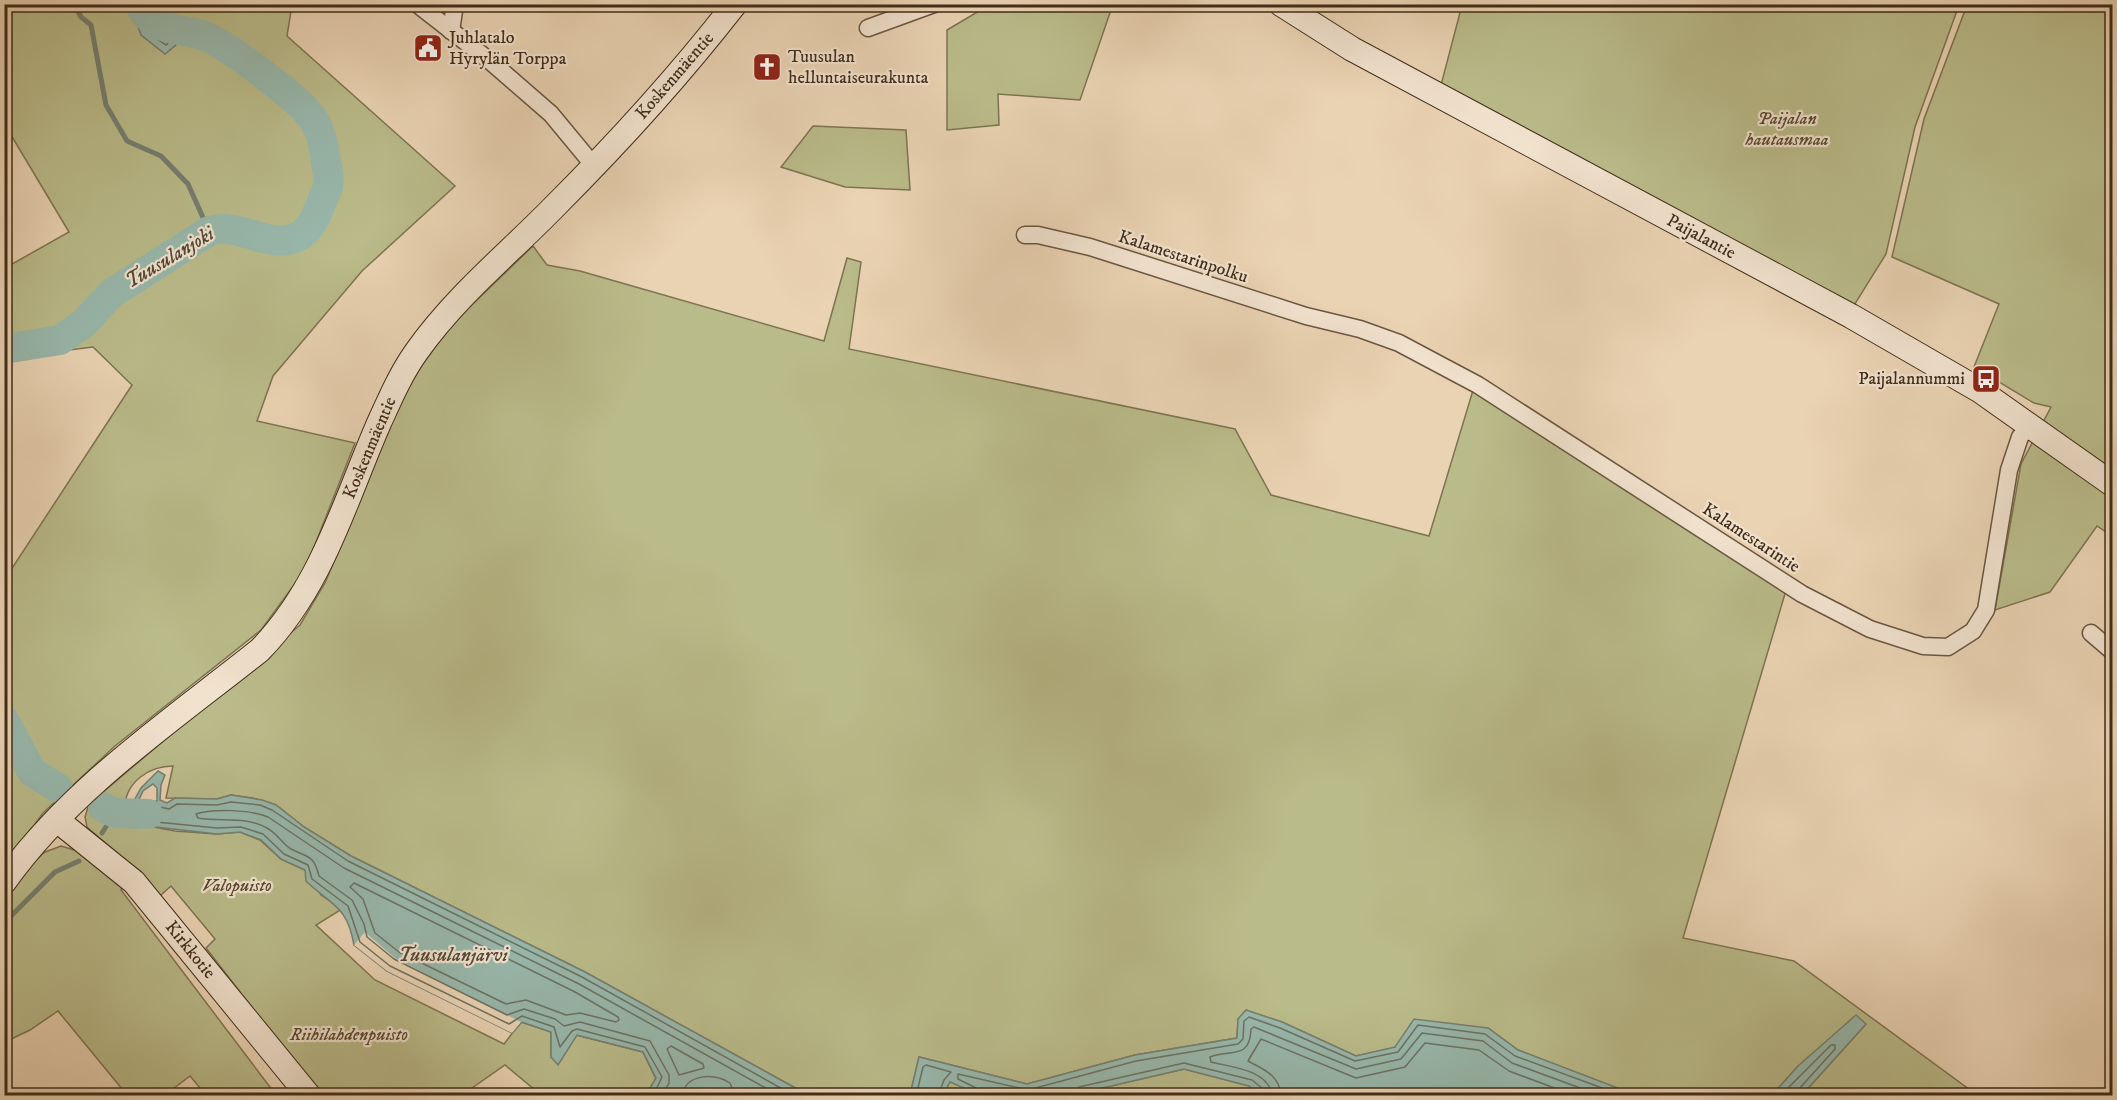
<svg xmlns="http://www.w3.org/2000/svg" width="2117" height="1100" font-family="'IM FELL DW Pica',serif">
	<rect width="100%" height="100%" fill="#ead3b3"/>
	<filter id="stains"><feTurbulence type="fractalNoise" baseFrequency=".00333" numOctaves="4"/><feColorMatrix values="0 0 0 0 .2 0 0 0 0 .09 0 0 0 0 .02 0 0 0 .5 -.17"/></filter>
	<radialGradient id="worn" r=".72"><stop offset=".6" stop-color="#630" stop-opacity="0"/><stop offset="1" stop-color="#630" stop-opacity=".3"/></radialGradient>
	<g fill="#babb8a" stroke="#7d7452" stroke-width="1.5">
		<path d="M 1104,4 L 1112,7 L 1080,100 L 998,94 L 999,125 L 947,130 L 947,30 L 989,5 Z"/>
		<path d="M 5,5 L 292,5 L 287,36 L 455,186 L 362,271 L 273,376 L 257,421 L 355,443 L 305,570 L 261,630 L 115,746 L 43,813 L 5,866 L 5,579 L 132,385 L 93,347 L 5,358 L 5,268 L 69,232 L 5,125 Z"/>
		<path d="M 1462,5 L 1959,5 L 1915,127 L 1886,254 L 1853,307 L 1441,85 Z"/>
		<path d="M 1967,5 L 2112,5 L 2112,536 L 2097,526 L 2050,592 L 1995,610 L 2021,464 L 2051,407 L 2034,403 L 1974,367 L 1999,304 L 1892,257 L 1924,119 Z"/>
		<path d="M 813,126 L 906,130 L 910,190 L 845,187 L 781,167 Z"/>
		<path d="M 533,246 L 547,265 L 580,271 L 824,341 L 847,258 L 861,262 L 849,349 L 1235,429 L 1271,495 L 1429,536 L 1474,387 L 1787,587 L 1683,938 L 1794,961 L 1977,1095 L 1802,1095 L 1866,1024 L 1798,1066 L 1772,1095 L 1636,1096 L 1518,1050 L 1488,1028 L 1356,1056 L 1282,1022 L 1246,1010 L 1238,1019 L 1237,1038 L 1135,1055 L 1027,1084 L 919,1057 L 910,1095 L 808,1095 L 585,972 L 351,856 L 304,827 L 276,805 L 253,798 L 231,795 L 217,799 L 166,798 L 173,766 C 150,766 127,781 125,805 L 106,806 L 102,813 L 111,819 L 175,831 L 217,834 L 240,832 L 260,840 L 281,859 L 305,870 L 321,895 L 342,909 L 316,925 L 375,980 L 504,1044 L 521,1022 L 551,1032 L 551,1057 L 558,1064 L 576,1035 L 643,1052 L 656,1079 L 646,1095 L 541,1095 L 505,1065 L 462,1095 L 320,1095 L 206,948 L 215,939 L 171,886 L 160,896 L 147,879 L 87,827 L 85,817 L 89,804 L 300,625 L 325,583 L 399,405 L 421,366 L 452,324 Z"/>
		<path d="M 61,846 L 81,852 L 123,885 L 121,890 L 276,1095 L 206,1095 L 190,1076 L 165,1095 L 127,1095 L 58,1011 L 30,1030 L 5,1042 L 5,897 L 32,863 L 45,852 Z"/>
		<path d="M 1184,1069 L 1250,1086 L 1261,1095 L 1068,1096 Z"/>
		<path d="M 950,1081 L 980,1095 L 943,1096 Z"/>
		<path d="M 715,1090 L 726,1095 L 682,1096 L 682,1095 Z"/>
	</g>
	<g fill="#98b8ac" stroke="#758072" stroke-width="1.5">
		<path d="M 130,5 L 153,5 L 154,12 L 173,24 L 176,45 L 165,54 L 141,35 Z"/>
		<path d="M 158,771 L 165,775 L 161,785 L 160,800 L 167,803 L 175,798 L 217,799 L 231,795 L 262,800 L 276,805 L 304,827 L 351,856 L 585,972 L 808,1095 L 726,1095 L 715,1090 L 682,1095 L 646,1095 L 656,1078 L 643,1052 L 577,1035 L 558,1065 L 551,1057 L 551,1032 L 522,1022 L 512,1033 L 387,971 L 354,945 C 347,905 332,906 306,881 L 305,870 L 281,859 L 261,840 L 240,832 L 217,834 L 147,826 L 149,802 L 157,801 L 157,788 L 153,784 L 143,791 L 137,804 L 144,805 L 143,825 L 111,818 L 102,813 L 106,806 L 132,804 L 141,788 Z"/>
		<path d="M 1246,1010 L 1282,1022 L 1356,1056 L 1395,1047 L 1414,1019 L 1488,1028 L 1518,1050 L 1636,1095 L 1261,1095 L 1249,1086 L 1184,1069 L 1068,1096 L 980,1095 L 950,1082 L 943,1095 L 910,1095 L 919,1057 L 1027,1084 L 1135,1055 L 1237,1038 L 1238,1019 Z"/>
		<path d="M 1856,1015 L 1866,1024 L 1802,1095 L 1772,1095 L 1798,1066 Z"/>
	</g>
	<path fill="#ead3b3" d="M 365,932 L 395,958 L 521,1022 L 512,1033 L 387,971 L 354,945 Z"/>
	<g fill="none" stroke-linecap="round" stroke-linejoin="round">
		<g stroke="#6c7263" stroke-width="1.5">
			<path d="M 136,4 L 145,31 L 166,45 L 169,42 L 167,29 L 149,16 L 147,4"/>
			<path d="M 354,883 L 575,992 L 618,1017 L 619,1020 L 616,1022 L 580,1013 L 566,1015 L 526,1000 L 506,1004 L 399,952 L 375,933 L 363,899 L 350,887 Z"/>
			<path d="M 671,1046 L 703,1064 L 704,1068 L 679,1075 L 667,1049 Z"/>
			<path d="M 653,1096 L 662,1077 L 645,1047 L 577,1029 L 572,1031 L 560,1047 L 554,1027 L 522,1016 L 509,1024 L 390,966 L 360,942 L 348,906 L 312,879 L 308,865 L 284,854 L 263,834 L 241,827 L 217,828 L 156,822 L 154,819 L 155,810 L 160,807 L 169,809 L 177,804 L 217,805 L 231,802 L 260,805 L 272,810 L 348,861 L 582,977 L 795,1096"/>
			<path d="M 662,1096 L 669,1083 L 669,1075 L 650,1041 L 580,1022 L 564,1026 L 555,1019 L 524,1009 L 507,1015 L 394,959 L 367,937 L 364,924 L 352,900 L 319,876 C 314,855 309,858 291,849 C 282,844 277,833 267,828 C 245,816 222,822 198,818 L 196,814 C 213,808 251,810 268,817 L 344,868 L 579,984 L 780,1096"/>
			<path d="M 683,1096 C 684,1073 716,1073 730,1083 L 735,1096"/>
			<path d="M 916,1096 L 923,1067 L 926,1065 L 951,1072 L 944,1080 L 938,1096"/>
			<path d="M 980,1096 L 978,1089 L 958,1079 L 958,1074 L 1028,1090 L 1136,1061 L 1238,1044 L 1243,1039 L 1244,1021 L 1249,1017 L 1280,1028 L 1355,1061 L 1398,1052 L 1418,1025 L 1485,1034 L 1515,1056 L 1624,1096"/>
			<path d="M 1074,1096 L 1079,1087 L 1184,1063 L 1252,1080 L 1263,1089 L 1264,1096"/>
			<path d="M 1272,1096 C 1270,1070 1231,1067 1211,1062 L 1210,1057 C 1231,1049 1250,1060 1251,1029 L 1254,1027 L 1356,1069 L 1401,1059 L 1422,1033 L 1483,1041 L 1512,1063 L 1602,1096"/>
			<path d="M 1281,1096 C 1280,1075 1263,1069 1248,1061 L 1261,1039 L 1356,1078 L 1405,1067 L 1425,1043 L 1479,1050 L 1509,1071 L 1576,1096"/>
			<path d="M 1780,1096 L 1831,1045 L 1835,1045 L 1835,1049 L 1799,1089 L 1798,1096"/>
		</g>
		<g stroke="#758072" stroke-width="5">
			<path d="M 74,4 L 81,17 L 91,25 L 106,105 L 127,141 L 161,156 L 188,184 L 209,231"/>
			<path d="M 102,833 L 114,814"/>
			<path d="M 4,923 L 55,872 L 79,861"/>
		</g>
		<g stroke="#98b8ac" stroke-width="30">
			<path d="M 4,349 L 60,340 L 84,323 L 112,293 L 209,231 C 242,221 270,253 301,235 C 314,227 320,205 326,192 C 331,181 328,173 326,162 C 324,147 321,130 313,119 C 297,97 238,54 213,40 C 188,25 154,37 139,4"/>
			<path d="M 4,720 L 32,772 L 58,788"/>
			<path d="M 103,807 L 115,813 L 148,814"/>
		</g>
		<g stroke="#6a5640" stroke-width="19">
			<g id="street">
				<path d="M 417,4 L 490,61 L 551,114 L 594,166"/>
				<path d="M 868,28 L 934,4"/>
				<path d="M 451,31 L 455,4"/>
				<path d="M 1025,235 L 1038,235 L 1090,247 L 1306,316 L 1360,329 L 1399,343 L 1478,385 L 1802,594 L 1870,629 L 1923,646 L 1948,647 L 1973,631 L 1986,610 L 2009,470 L 2020,437 L 2029,426"/>
				<path d="M 2091,633 L 2112,651"/>
			</g>
		</g>
		<g stroke="#402d1a" stroke-width="26">
			<g id="secondary">
				<path d="M 1281,4 L 1352,49 L 1851,316 L 1979,390 L 2112,484"/>
				<path d="M 57,820 L 134,882 L 309,1096"/>
				<path d="M 4,882 C 71,788 171,721 260,650 C 322,586 344,503 379,423 C 390,399 401,373 417,351 C 455,297 508,254 554,207 C 618,143 679,76 735,4"/>
			</g>
		</g>
		<use href="#street" stroke="#f1e2ce" stroke-width="16"/>
		<use href="#secondary" stroke="#f1e2ce" stroke-width="24"/>
	</g>
	<defs>
		<g id="civic-square" transform="scale(1.5)"><rect x="-9" y="-9" width="18" height="18" rx="4" fill="#8f2418" stroke="#f1e2ce"/><path d="M-.6-6.5H3V-4.5H.6V-3L4-1V1h2V6H-6V1h2V-1L-.6-3ZM-1.2 2.5V6h2.4V2.5Z" fill="#fff"/></g>
		<g id="church-square" transform="scale(1.5)"><rect x="-9" y="-9" width="18" height="18" rx="4" fill="#8f2418" stroke="#f1e2ce"/><path d="M-1.2-6h2.4v3.5h3.3v2.4h-3.3V6h-2.4V-.1h-3.3v-2.4h3.3Z" fill="#fff"/></g>
		<g id="bus-square" transform="scale(1.5)"><rect x="-9" y="-9" width="18" height="18" rx="4" fill="#8f2418" stroke="#f1e2ce"/><path d="M-5-6H5V4H4V6H2V4H-2V6H-4V4H-5ZM-3.5-4V0h7V-4ZM-3.5 1.2v1.5H-2V1.2ZM2 1.2v1.5H3.5V1.2Z" fill="#fff"/></g>
	</defs>
	<g fill-rule="evenodd">
		<use href="#civic-square" x="428" y="48"/>
		<use href="#church-square" x="767" y="67"/>
		<use href="#bus-square" x="1986" y="379"/>
	</g>
	<g text-anchor="middle" dominant-baseline="central" stroke-width="4.5" stroke-linejoin="round" paint-order="stroke">
		<g font-size="18" fill="#402d1a" stroke="#f1e2ce" text-anchor="start">
			<text x="449" y="38">Juhlatalo<tspan x="449" dy="21">Hyrylän Torppa</tspan></text>
			<text x="788" y="57">Tuusulan<tspan x="788" dy="21">helluntaiseurakunta</tspan></text>
			<text x="1965" y="379" text-anchor="end">Paijalannummi</text>
		</g>
		<g font-size="18" fill="#402d1a" stroke="#f1e2ce">
			<text transform="translate(675 76) rotate(-49)">Koskenmäentie</text>
			<text transform="translate(1701 237) rotate(28)">Paijalantie</text>
			<text transform="translate(1183 257) rotate(18)">Kalamestarinpolku</text>
			<text transform="translate(370 448) rotate(-67)">Koskenmäentie</text>
			<text transform="translate(1751 538) rotate(33)">Kalamestarintie</text>
			<text transform="translate(190 950) rotate(51)">Kirkkotie</text>
		</g>
		<g font-size="18" font-style="italic" fill="#584930" stroke="#f1e2ce">
			<text x="1787" y="119">Paijalan<tspan x="1787" dy="21">hautausmaa</tspan></text>
			<text x="237" y="886">Valopuisto</text>
			<text x="349" y="1035">Riihilahdenpuisto</text>
		</g>
		<g font-size="20" font-style="italic" fill="#524937" stroke="#f1e2ce">
			<text transform="translate(170 258) rotate(-31)">Tuusulanjoki</text>
			<text x="453" y="955">Tuusulanjärvi</text>
		</g>
	</g>
	<rect width="2117" height="1100" fill="none" stroke="#ead3b3" stroke-width="24"/>
	<rect x="6" y="6" width="2105" height="1088" fill="none" stroke="#402d1a" stroke-width="3"/>
	<rect x="12" y="12" width="2093" height="1076" fill="none" stroke="#402d1a" stroke-width="1.5"/>
	<rect width="100%" height="100%" filter="url(#stains)"/>
	<rect width="100%" height="100%" fill="url(#worn)"/>
</svg>
